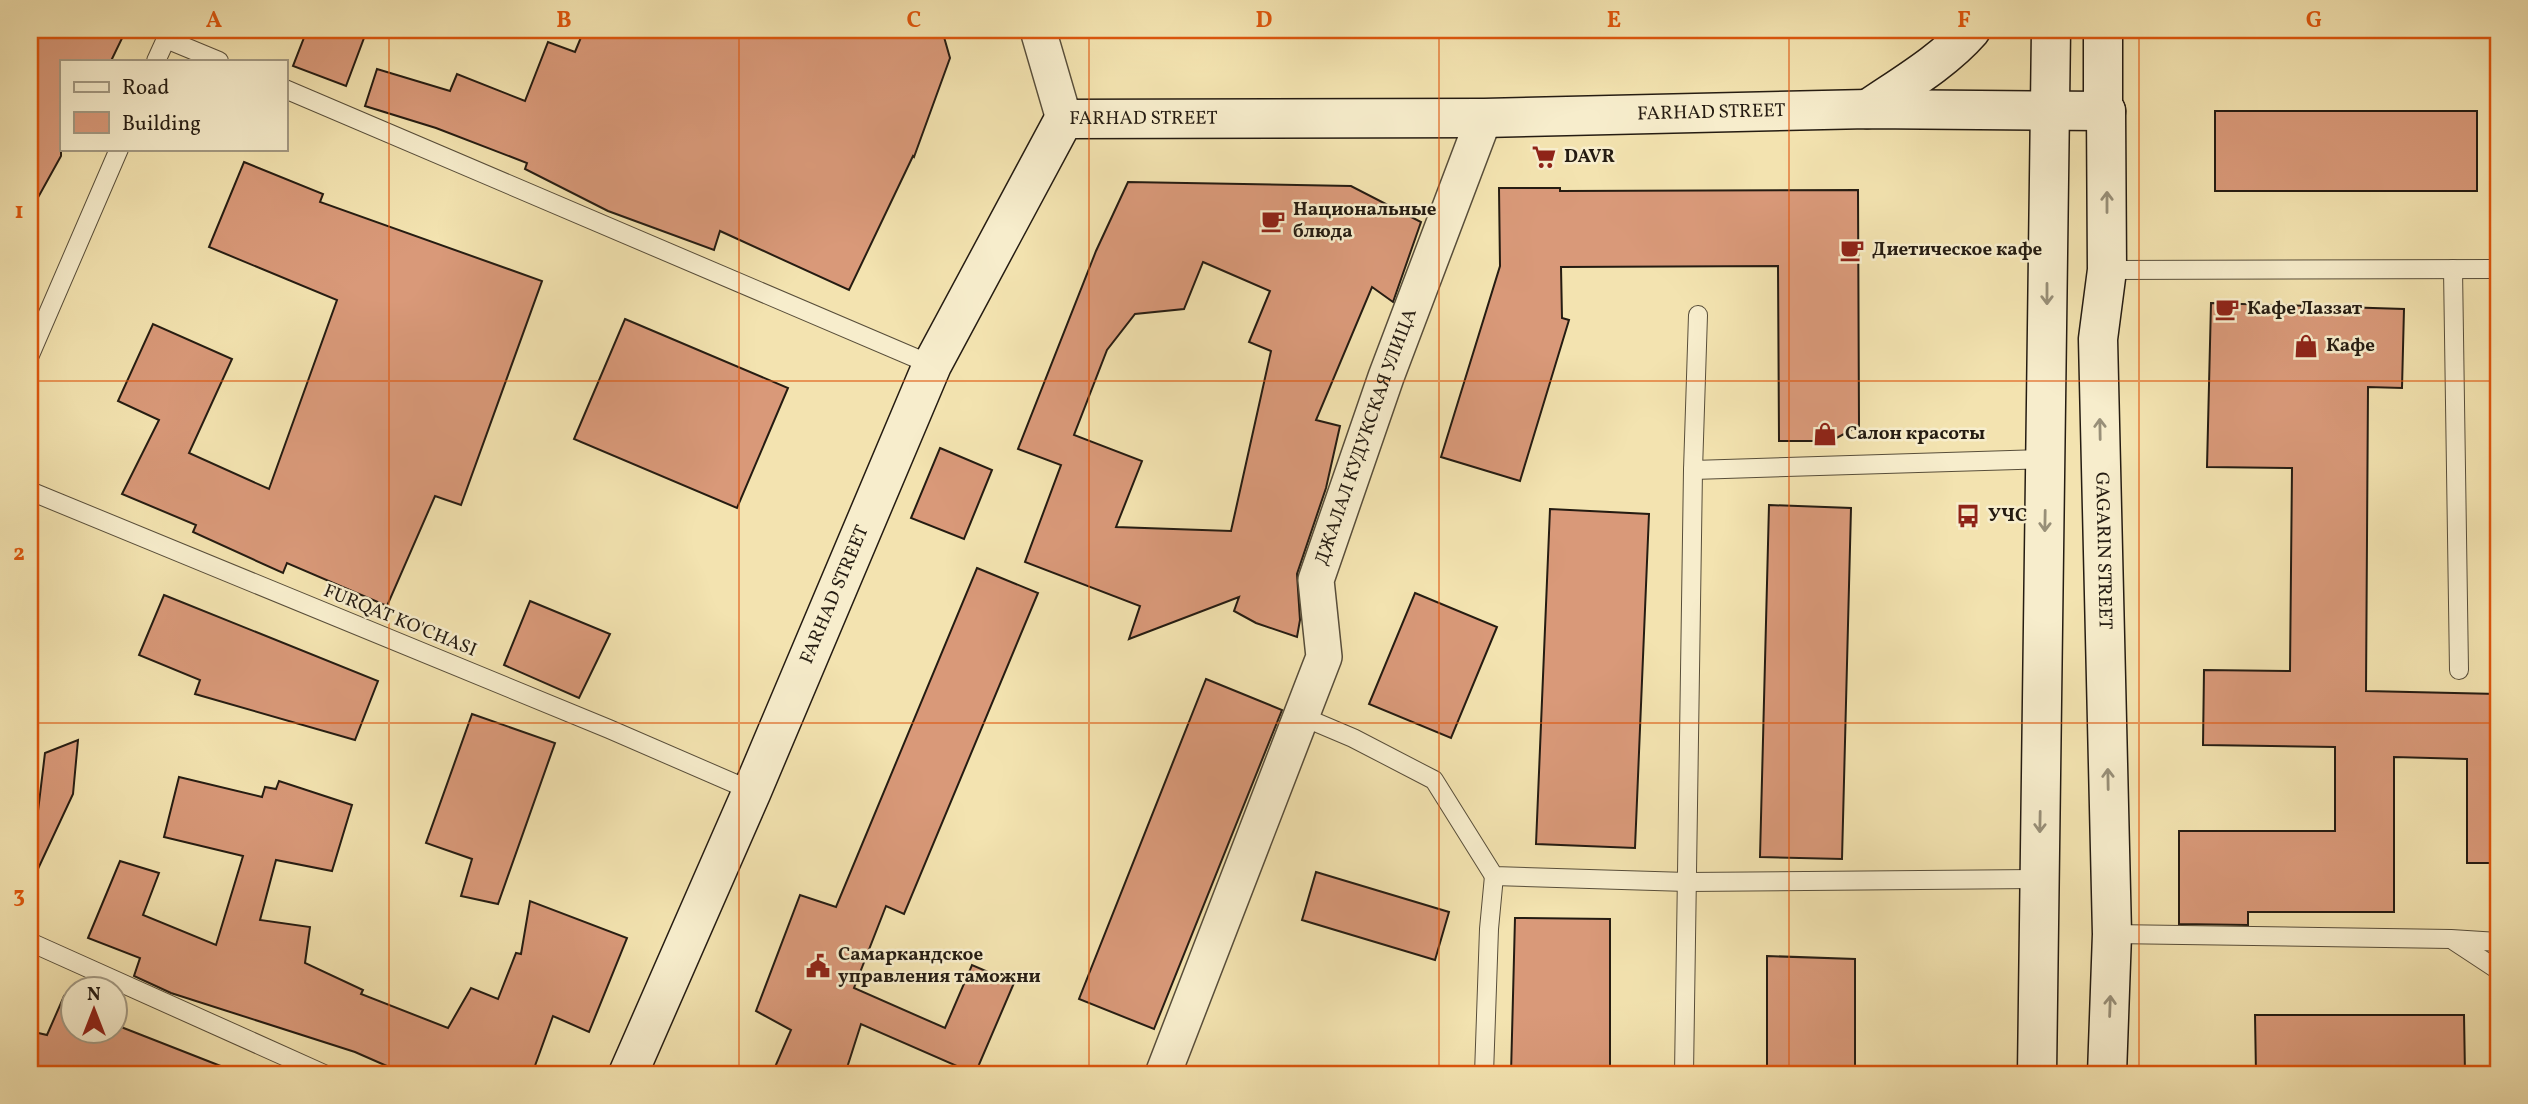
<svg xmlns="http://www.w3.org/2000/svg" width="2528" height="1104" font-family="Vollkorn,serif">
	<rect width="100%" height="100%" fill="#f3e3b0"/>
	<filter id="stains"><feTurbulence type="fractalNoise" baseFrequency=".00286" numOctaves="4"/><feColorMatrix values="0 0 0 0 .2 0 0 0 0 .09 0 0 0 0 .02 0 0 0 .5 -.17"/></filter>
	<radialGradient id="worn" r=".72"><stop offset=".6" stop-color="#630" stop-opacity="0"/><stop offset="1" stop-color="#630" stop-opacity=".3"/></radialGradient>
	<g fill="#d99979" stroke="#251c12" stroke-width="2" fill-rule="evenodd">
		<path d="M 30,30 L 126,30 L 111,61 L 61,61 L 61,156 L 30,212 Z"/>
		<path d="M 307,30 L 367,30 L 346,86 L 293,66 Z"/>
		<path d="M 584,30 L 942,30 L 950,58 L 914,157 L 913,156 L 849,290 L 720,231 L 714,250 L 608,211 L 525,169 L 527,163 L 436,128 L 365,106 L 377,69 L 450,91 L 457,74 L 525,101 L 548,42 L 575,52 Z"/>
		<rect x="2215" y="111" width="262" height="80"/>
		<path d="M 244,162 L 323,194 L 320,202 L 542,281 L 461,505 L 435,496 L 387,606 L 287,563 L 283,573 L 193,532 L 196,525 L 122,494 L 159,420 L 118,401 L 153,324 L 232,359 L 189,453 L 269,489 L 337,300 L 209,247 Z"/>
		<path d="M 1128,182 L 1351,186 L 1421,222 L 1393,302 L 1372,287 L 1316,420 L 1340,426 L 1326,488 L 1297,574 L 1300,620 L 1297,637 L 1256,623 L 1234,611 L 1239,597 L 1129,639 L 1140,606 L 1025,562 L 1061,465 L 1018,449 L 1096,251 ZM 1203,262 L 1270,291 L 1249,342 L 1271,351 L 1231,531 L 1116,527 L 1142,461 L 1074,435 L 1107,350 L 1135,314 L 1184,309 Z"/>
		<path d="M 1499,188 L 1560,188 L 1560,191 L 1858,190 L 1859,426 L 1831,441 L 1779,441 L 1778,266 L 1561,267 L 1562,318 L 1569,320 L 1520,481 L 1441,457 L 1500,266 Z"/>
		<path d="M 2211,303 L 2404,309 L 2402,388 L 2368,387 L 2366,691 L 2498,694 L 2498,863 L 2467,863 L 2467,759 L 2394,757 L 2394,912 L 2248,912 L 2248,925 L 2179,924 L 2179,831 L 2335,831 L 2335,747 L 2203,745 L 2204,670 L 2290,671 L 2292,468 L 2207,467 Z"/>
		<path d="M 625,319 L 788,388 L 737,508 L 574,439 Z"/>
		<path d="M 940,448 L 992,470 L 964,539 L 911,518 Z"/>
		<path d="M 1769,505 L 1851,508 L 1842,859 L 1760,857 Z"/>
		<path d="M 1550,509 L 1649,514 L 1635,848 L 1536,844 Z"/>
		<path d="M 977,568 L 1038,593 L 904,914 L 886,906 L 854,988 L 945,1028 L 972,965 L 1014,983 L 975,1074 L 861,1024 L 845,1074 L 772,1074 L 791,1030 L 756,1011 L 800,895 L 836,907 Z"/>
		<path d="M 1415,593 L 1497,627 L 1451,738 L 1369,704 Z"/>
		<path d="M 164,595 L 378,681 L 355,740 L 195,694 L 200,680 L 139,655 Z"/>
		<path d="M 530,601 L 610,634 L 579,698 L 504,665 Z"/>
		<path d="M 1206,679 L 1282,710 L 1154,1029 L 1079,999 Z"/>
		<path d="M 472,714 L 555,743 L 498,904 L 461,896 L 472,859 L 426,843 Z"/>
		<path d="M 78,740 L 73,794 L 37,871 L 31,869 L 45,753 Z"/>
		<path d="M 179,777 L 262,797 L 265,787 L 276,789 L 279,781 L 352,805 L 332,871 L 276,860 L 260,920 L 310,927 L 305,963 L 363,990 L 361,994 L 448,1028 L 471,988 L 498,999 L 516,953 L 521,954 L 530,901 L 627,938 L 589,1032 L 553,1016 L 532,1074 L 405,1074 L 355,1052 L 171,993 L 134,976 L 140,958 L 88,938 L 120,861 L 159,873 L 143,915 L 216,945 L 243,856 L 164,837 Z"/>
		<path d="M 1316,872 L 1449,912 L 1435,960 L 1302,920 Z"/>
		<path d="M 1515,918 L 1610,919 L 1610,1074 L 1511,1074 Z"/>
		<path d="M 1767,956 L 1855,959 L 1855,1074 L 1767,1074 Z"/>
		<path d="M 64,996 L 74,1000 L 74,1031 L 116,1031 L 116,1025 L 236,1072 L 236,1074 L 30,1074 L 30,1031 L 47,1035 Z"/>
		<path d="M 2255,1015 L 2464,1015 L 2465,1074 L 2256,1074 Z"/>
	</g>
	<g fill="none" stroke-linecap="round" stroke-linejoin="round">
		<g stroke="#584e3a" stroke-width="20">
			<g id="lane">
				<path d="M 166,39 L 219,61"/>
				<path d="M 156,61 L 166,39 L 165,30"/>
				<path d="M 285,89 L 932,365"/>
				<path d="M 2453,269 L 2459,670"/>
				<path d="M 2107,270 L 2498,269"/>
				<path d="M 30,355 L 119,149"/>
				<path d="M 1693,470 L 1698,315"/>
				<path d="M 30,491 L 609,729 L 752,791"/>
				<path d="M 1301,716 L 1353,738 L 1434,780 L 1494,876 L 1687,882 L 2039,879"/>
				<path d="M 2112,934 L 2451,939 L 2498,942"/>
				<path d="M 2454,941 L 2498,970"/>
				<path d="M 30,942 L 324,1074"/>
				<path d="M 1484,1074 L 1489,929 L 1494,876"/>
				<path d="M 1684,1074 L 1693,470 L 2046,459"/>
			</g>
		</g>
		<g stroke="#584e3a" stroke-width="38">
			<g id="street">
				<path d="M 1038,30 L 1064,119"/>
				<path id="s1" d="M 1163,1074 L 1324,657 L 1316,580 L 1386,377 L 1484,118"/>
			</g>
		</g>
		<g stroke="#251c12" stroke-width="41">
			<g id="secondary">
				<path id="s2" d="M 2103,30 L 2103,109 L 2106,111 L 2107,270 L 2098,339 L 2112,934 L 2107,1074"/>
				<path d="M 1868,109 C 1903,85 1943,62 1971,30"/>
				<path id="s3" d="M 628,1074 L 752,791 L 932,365 L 1064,119 L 1484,118 L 1868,109 L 2106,111"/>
				<path d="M 2037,1074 L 2051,30"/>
			</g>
		</g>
		<use href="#lane" stroke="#f7edcc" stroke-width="18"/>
		<use href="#street" stroke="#f7edcc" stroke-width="35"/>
		<use href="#secondary" stroke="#f7edcc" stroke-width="38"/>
	</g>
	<defs><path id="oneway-shaft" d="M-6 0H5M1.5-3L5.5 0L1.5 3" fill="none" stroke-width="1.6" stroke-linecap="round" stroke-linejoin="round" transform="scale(1.75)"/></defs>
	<g stroke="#988f78">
		<use href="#oneway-shaft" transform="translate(2107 202) rotate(-90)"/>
		<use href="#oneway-shaft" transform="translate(2047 294) rotate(90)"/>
		<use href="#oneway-shaft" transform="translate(2100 429) rotate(-91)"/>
		<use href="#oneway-shaft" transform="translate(2045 521) rotate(91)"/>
		<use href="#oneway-shaft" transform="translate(2108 779) rotate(-91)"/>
		<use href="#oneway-shaft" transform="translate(2040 822) rotate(91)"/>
		<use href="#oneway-shaft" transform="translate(2110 1006) rotate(-88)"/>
	</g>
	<path fill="none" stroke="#de560c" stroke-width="2" stroke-opacity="0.55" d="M 389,30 L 389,1074M 739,30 L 739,1074M 1089,30 L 1089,1074M 1439,30 L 1439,1074M 1789,30 L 1789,1074M 2139,30 L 2139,1074M 30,381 L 2498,381M 30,723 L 2498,723"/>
	<defs>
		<g id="supermarket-bare" transform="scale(1.89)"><path d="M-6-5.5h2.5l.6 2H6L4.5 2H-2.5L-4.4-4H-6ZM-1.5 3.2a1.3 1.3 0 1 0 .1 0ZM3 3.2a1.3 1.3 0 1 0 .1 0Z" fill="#8f2418" stroke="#f7edcc" stroke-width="2.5" paint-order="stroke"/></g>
		<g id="cafe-bare" transform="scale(1.89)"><path d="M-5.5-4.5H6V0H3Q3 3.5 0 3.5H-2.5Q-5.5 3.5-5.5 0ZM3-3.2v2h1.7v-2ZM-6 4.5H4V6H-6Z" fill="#8f2418" stroke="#f7edcc" stroke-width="2.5" paint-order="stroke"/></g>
		<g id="shop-bare" transform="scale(1.89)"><path d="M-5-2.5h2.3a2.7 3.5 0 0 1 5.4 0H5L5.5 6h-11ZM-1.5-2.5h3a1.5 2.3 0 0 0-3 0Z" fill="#8f2418" stroke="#f7edcc" stroke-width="2.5" paint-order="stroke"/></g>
		<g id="bus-bare" transform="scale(1.89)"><path d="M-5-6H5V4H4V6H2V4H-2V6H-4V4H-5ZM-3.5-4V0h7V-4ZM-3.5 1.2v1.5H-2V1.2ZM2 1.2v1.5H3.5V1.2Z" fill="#8f2418" stroke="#f7edcc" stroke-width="2.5" paint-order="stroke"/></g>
		<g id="civic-bare" transform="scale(1.89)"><path d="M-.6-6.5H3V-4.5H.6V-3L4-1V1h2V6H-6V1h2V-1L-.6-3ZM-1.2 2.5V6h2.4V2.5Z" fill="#8f2418" stroke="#f7edcc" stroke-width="2.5" paint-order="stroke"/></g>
	</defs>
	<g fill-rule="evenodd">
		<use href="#supermarket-bare" x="1544" y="157"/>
		<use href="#cafe-bare" x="1273" y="221"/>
		<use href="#cafe-bare" x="1852" y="250"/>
		<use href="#cafe-bare" x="2227" y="309"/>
		<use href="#shop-bare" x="2306" y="346"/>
		<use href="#shop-bare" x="1825" y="434"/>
		<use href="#bus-bare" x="1968" y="516"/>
		<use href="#civic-bare" x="818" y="966"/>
	</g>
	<g text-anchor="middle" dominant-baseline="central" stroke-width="5" stroke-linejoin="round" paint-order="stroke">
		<g font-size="19" fill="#251c12" stroke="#f7edcc">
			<text stroke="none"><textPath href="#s3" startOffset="1698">FARHAD STREET</textPath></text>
			<text stroke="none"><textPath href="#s3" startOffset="1130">FARHAD STREET</textPath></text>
			<text stroke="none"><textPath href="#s1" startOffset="676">ДЖАЛАЛ КУДУКСКАЯ УЛИЦА</textPath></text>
			<text stroke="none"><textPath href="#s2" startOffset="523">GAGARIN STREET</textPath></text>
			<text stroke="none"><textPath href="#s3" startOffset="522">FARHAD STREET</textPath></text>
			<text transform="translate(400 621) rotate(22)">FURQAT KO'CHASI</text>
		</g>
		<g font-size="19" font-weight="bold" fill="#251c12" stroke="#f7edcc" text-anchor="start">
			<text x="1564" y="157">DAVR</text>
			<text x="1293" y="210">Национальные<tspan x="1293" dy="22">блюда</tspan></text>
			<text x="1872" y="250">Диетическое кафе</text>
			<text x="2247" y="309">Кафе Лаззат</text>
			<text x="2326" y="346">Кафе</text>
			<text x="1845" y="434">Салон красоты</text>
			<text x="1988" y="516">УЧС</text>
			<text x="838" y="955">Самаркандское<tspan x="838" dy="22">управления таможни</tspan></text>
		</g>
	</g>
	<rect width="2528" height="1104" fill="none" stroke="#f3e3b0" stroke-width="77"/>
	<rect x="60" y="60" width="228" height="91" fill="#f7edcc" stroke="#a39982" stroke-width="2"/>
	<rect x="74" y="82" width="35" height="10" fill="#f7edcc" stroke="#a39982" stroke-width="2"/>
	<text x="122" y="94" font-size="21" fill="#251c12">Road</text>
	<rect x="74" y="112" width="35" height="21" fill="#d99979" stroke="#a39982" stroke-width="2"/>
	<text x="122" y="130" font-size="21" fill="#251c12">Building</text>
	<g transform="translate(94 1010)"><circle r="33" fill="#f7edcc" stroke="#a39982" stroke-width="2"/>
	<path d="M0-5L12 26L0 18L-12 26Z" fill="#8f2418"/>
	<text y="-10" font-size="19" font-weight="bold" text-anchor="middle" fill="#251c12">N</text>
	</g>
	<rect x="38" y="38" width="2452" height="1028" fill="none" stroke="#de560c" stroke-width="2.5"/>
	<g font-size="23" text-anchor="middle" font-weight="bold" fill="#de560c">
		<text x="214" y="27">A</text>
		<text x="564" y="27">B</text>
		<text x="914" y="27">C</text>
		<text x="1264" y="27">D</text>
		<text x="1614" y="27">E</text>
		<text x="1964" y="27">F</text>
		<text x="2314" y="27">G</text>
		<text x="19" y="218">1</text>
		<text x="19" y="560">2</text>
		<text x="19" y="902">3</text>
	</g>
	<rect width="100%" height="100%" filter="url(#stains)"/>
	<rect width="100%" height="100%" fill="url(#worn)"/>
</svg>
